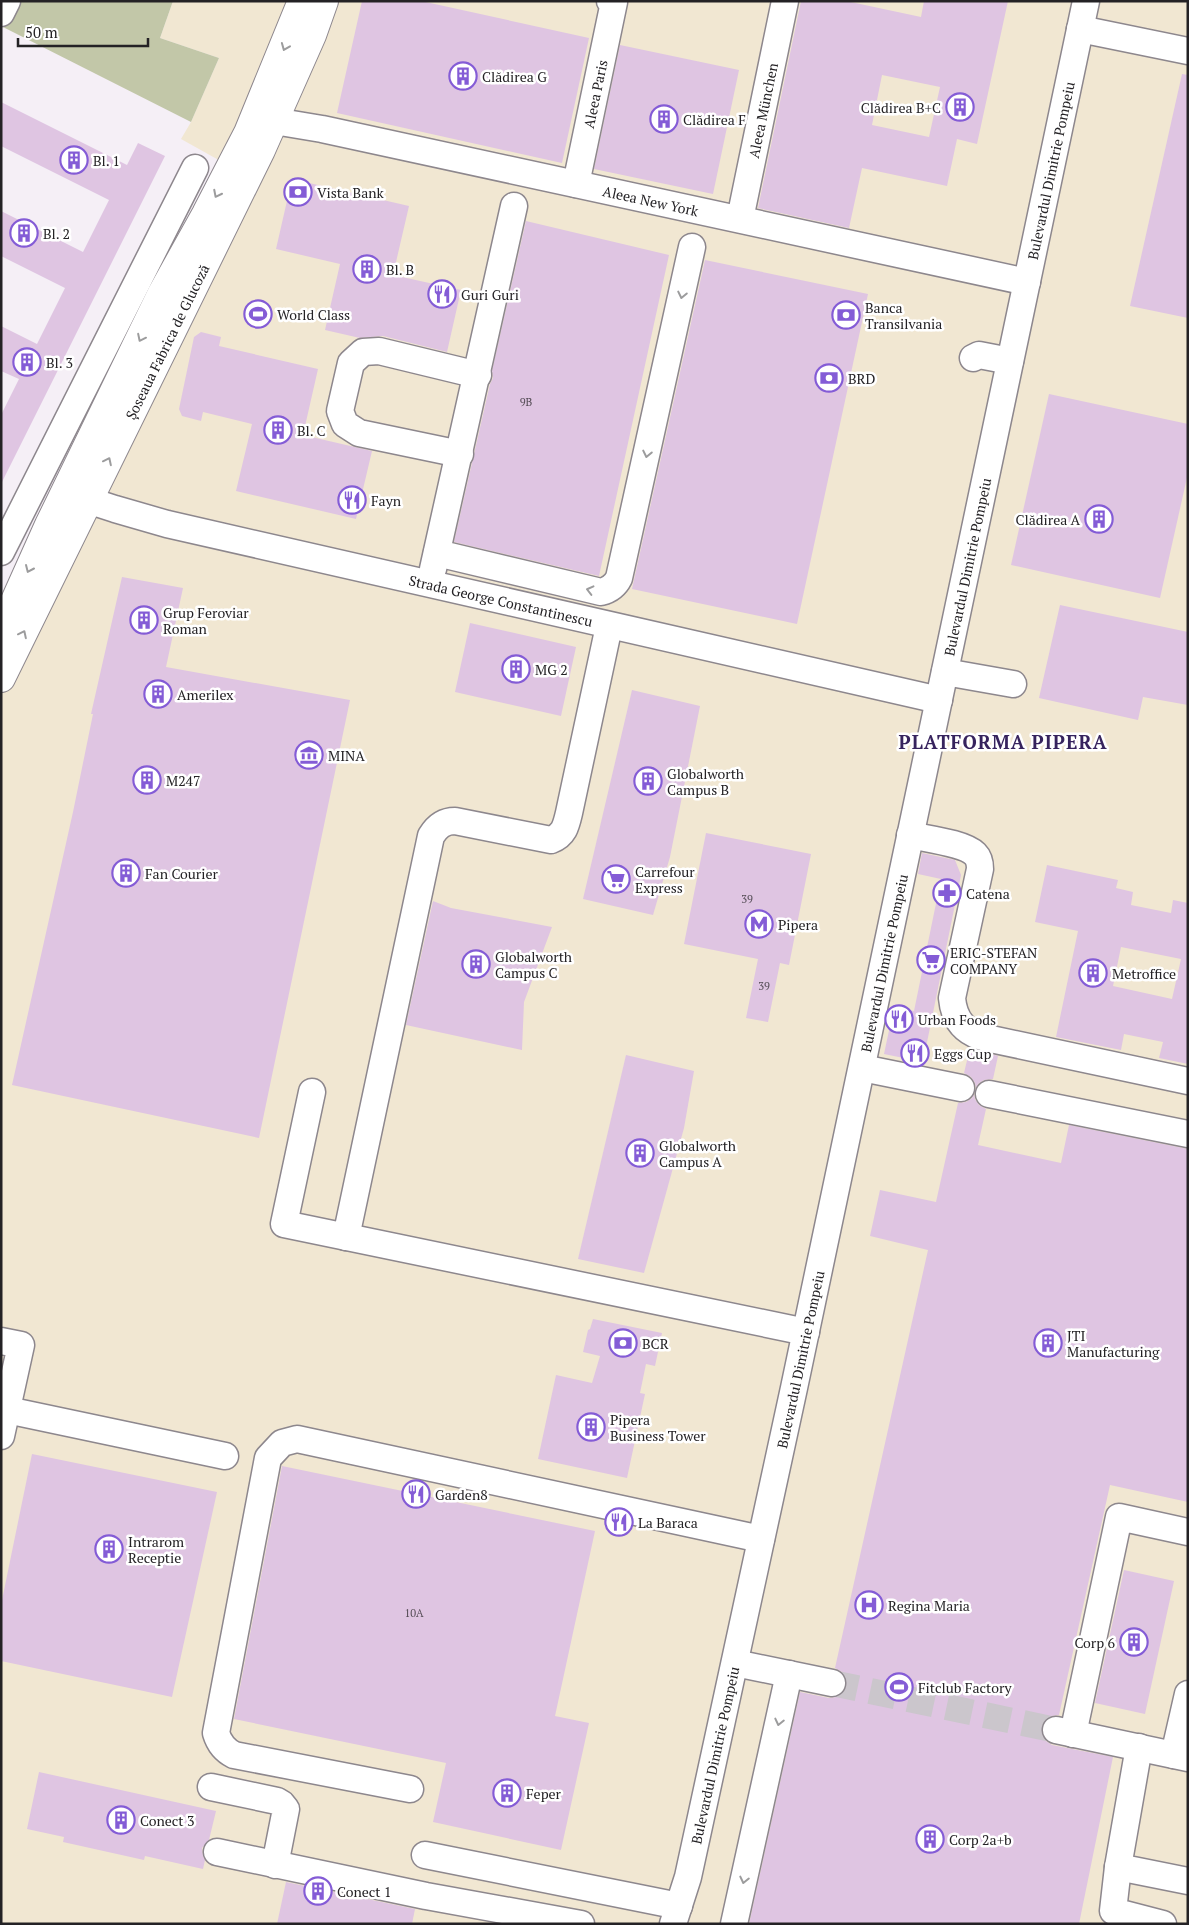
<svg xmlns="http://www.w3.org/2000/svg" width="1189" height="1925" font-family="'PT Serif',serif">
	<rect width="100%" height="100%" fill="#f5eff6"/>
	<path fill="#f1e7d2" d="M 173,1 L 1188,1 L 1188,1924 L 1,1924 L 1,658 L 233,168 L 181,139 L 191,122 L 219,58 L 160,38 Z"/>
	<path fill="#c2c7a8" d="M 1,1 L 173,1 L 160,38 L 219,58 L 191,122 L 1,26 Z"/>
	<g fill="#dfc5e2" fill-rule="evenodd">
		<path d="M 362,1 L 421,1 L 589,38 L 562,163 L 337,113 Z"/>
		<path d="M 801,1 L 846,1 L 921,17 L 924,1 L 1008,1 L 977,144 L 957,139 L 947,186 L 862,168 L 849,228 L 758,208 ZM 882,75 L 940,87 L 929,137 L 872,125 Z"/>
		<path d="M 620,45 L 739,70 L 713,194 L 594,169 Z"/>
		<path d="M 1182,74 L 1188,75 L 1188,318 L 1130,306 Z"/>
		<path d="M 1,102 L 127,165 L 138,143 L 165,156 L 1,484 L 1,415 L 19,379 L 1,371 L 1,326 L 37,344 L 65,288 L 1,256 L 1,211 L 83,252 L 109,200 L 1,146 Z"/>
		<path d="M 292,179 L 409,206 L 393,275 L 461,290 L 447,352 L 383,336 L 360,338 L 325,330 L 340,264 L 276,249 Z"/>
		<path d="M 526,221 L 669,255 L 599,576 L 454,542 L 490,384 L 493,378 L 492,371 Z"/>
		<path d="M 705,260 L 868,294 L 797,624 L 632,589 Z"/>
		<path d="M 201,332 L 221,337 L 219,346 L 318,369 L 303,435 L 372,451 L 356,519 L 236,491 L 252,424 L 203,412 L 201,421 L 182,416 L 179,409 L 194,337 Z"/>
		<path d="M 1049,394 L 1188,424 L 1188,473 L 1160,598 L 1011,565 Z"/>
		<path d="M 122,577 L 183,588 L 166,667 L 350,700 L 259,1138 L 12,1085 L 73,812 L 93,714 L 91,714 Z"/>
		<path d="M 1060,605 L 1188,632 L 1188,705 L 1143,697 L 1138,720 L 1039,698 Z"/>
		<path d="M 470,623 L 576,647 L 561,716 L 455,692 Z"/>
		<path d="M 632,690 L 700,706 L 670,857 L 653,915 L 583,899 Z"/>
		<path d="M 706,833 L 811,854 L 789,965 L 780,963 L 768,1022 L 746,1018 L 758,959 L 684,944 Z"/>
		<path d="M 922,853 L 955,860 L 961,875 L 923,1062 L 884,1054 L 894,1007 L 914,1011 L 941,879 L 918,874 Z"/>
		<path d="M 1047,865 L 1118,880 L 1116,888 L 1133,892 L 1131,905 L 1171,913 L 1173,900 L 1188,903 L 1188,1064 L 1159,1058 L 1163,1042 L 1124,1034 L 1121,1050 L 1056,1037 L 1078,931 L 1035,922 ZM 1121,947 L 1181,959 L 1172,999 L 1113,986 Z"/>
		<path d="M 433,901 L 451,908 L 552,927 L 524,1002 L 522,1050 L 406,1025 Z"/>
		<path d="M 970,1048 L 998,1056 L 993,1079 L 984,1080 L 978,1084 L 976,1088 L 975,1083 L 971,1077 L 964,1073 Z"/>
		<path d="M 626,1055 L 694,1071 L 684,1128 L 644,1273 L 578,1259 Z"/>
		<path d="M 974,1094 L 975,1099 L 979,1105 L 986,1109 L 978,1145 L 1061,1163 L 1069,1125 L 1188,1149 L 1188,1502 L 1110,1485 L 1059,1715 L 1052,1716 L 1045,1720 L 1041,1727 L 1042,1735 L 1046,1741 L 1052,1745 L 1113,1757 L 1079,1924 L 749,1924 L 800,1692 L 829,1698 L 836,1697 L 843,1693 L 847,1686 L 846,1678 L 842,1672 L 835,1668 L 928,1250 L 870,1236 L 880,1190 L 936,1202 L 958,1103 L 966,1102 L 972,1098 Z"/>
		<path d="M 593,1319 L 662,1333 L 655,1366 L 646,1364 L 640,1393 L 645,1394 L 627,1478 L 538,1459 L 556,1375 L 592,1383 L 600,1356 L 583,1352 L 588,1330 L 590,1329 Z"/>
		<path d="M 32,1454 L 217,1492 L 172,1697 L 1,1661 L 1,1605 Z"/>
		<path d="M 282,1466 L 595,1531 L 555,1716 L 589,1723 L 561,1850 L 433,1822 L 446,1763 L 234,1719 Z"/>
		<path d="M 1124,1570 L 1174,1581 L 1145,1714 L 1095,1703 Z"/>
		<path d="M 39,1772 L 216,1811 L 209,1840 L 202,1848 L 203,1856 L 205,1860 L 203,1869 L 145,1856 L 144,1860 L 63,1842 L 64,1837 L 27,1829 Z"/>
		<path d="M 286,1882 L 415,1909 L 412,1924 L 277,1924 Z"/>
	</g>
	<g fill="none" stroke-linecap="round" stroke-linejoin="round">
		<path stroke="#cbc6cc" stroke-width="26" stroke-dasharray="26 13" stroke-linecap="butt" d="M 832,1683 L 1056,1730"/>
		<g stroke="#8d878d" stroke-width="29">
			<g id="minor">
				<path d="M 1,13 L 7,1"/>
				<path d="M 1080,29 L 1188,51"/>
				<path id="s1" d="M 274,121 L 322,129 L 1027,282"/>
				<path id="s2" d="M 576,184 L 614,2 L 610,1"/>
				<path id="s3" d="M 740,219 L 785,1"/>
				<path d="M 973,358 L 979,355 L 1010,361"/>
				<path d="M 460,454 L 359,433 L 345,424 L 340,411 L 351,363 L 363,352 L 379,351 L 478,375"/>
				<path id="s4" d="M 69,494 L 115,509 L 167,524 L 939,700"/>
				<path d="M 1,552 L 195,168"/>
				<path d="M 437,553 L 601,592 C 609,590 615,586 619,578 L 692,247"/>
				<path d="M 433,569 L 514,206"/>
				<path d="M 945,672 L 1013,684"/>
				<path d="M 910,835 C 927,839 964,843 975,854 C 979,858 980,863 980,869 L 952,998 C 954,1020 965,1033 986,1038 L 1188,1081"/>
				<path d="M 862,1068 L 961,1088"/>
				<path d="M 312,1092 L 284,1224 L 806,1332"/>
				<path d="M 989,1094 L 1188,1134"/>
				<path d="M 346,1237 L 431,836 C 437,826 444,821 455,821 L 551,840 C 564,835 566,826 569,813 L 609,626"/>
				<path d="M 1,1341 L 21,1345 L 1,1436"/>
				<path d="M 7,1410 L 225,1456"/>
				<path d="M 735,1663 L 832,1683"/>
				<path d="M 1056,1730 L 1188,1758"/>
				<path d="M 1073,1734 L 1119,1517 L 1188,1532"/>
				<path d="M 1139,1747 L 1118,1867 L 1188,1881"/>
				<path d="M 1174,1755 L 1188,1694"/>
				<path d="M 211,1787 L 277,1801 L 282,1804 L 286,1809 L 275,1865"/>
				<path d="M 410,1789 L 234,1755 C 224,1750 219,1743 216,1733 L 268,1458 L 282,1443 L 297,1439 L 761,1539"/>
				<path d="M 217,1852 L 426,1896 L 581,1924"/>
				<path d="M 425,1855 L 679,1906"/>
				<path d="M 1118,1867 L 1113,1911 L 1163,1924"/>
				<path id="s5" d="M 673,1924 L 688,1877 L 794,1388 L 1086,1"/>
				<path d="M 734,1924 L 789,1674"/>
			</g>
		</g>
		<g stroke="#8d878d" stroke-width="30">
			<g id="major">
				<path d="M 1,632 L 49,525 L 162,293 L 206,214 L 248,133 L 302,1"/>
				<path id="s6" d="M 1,678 L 261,150 L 312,35 L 324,1"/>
			</g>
		</g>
		<use href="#minor" stroke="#fff" stroke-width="26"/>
		<use href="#major" stroke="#fff" stroke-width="28"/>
	</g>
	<defs><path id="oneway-chevron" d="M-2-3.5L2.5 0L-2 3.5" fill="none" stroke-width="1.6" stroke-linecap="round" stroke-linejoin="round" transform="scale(1.25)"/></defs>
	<g stroke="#9c9c9d">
		<use href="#oneway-chevron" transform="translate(285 47) rotate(112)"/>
		<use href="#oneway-chevron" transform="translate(217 194) rotate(117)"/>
		<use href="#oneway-chevron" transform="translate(682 295) rotate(102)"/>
		<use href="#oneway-chevron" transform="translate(141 338) rotate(116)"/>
		<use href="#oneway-chevron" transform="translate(647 454) rotate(102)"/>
		<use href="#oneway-chevron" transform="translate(108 461) rotate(-64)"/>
		<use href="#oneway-chevron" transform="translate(29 569) rotate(114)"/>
		<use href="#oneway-chevron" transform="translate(590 590) rotate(-166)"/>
		<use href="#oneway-chevron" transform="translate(23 634) rotate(-64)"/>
		<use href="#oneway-chevron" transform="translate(779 1722) rotate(103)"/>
		<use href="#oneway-chevron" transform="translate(744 1880) rotate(103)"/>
	</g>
	<defs>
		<g id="building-ring" transform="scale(1.4375)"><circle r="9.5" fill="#fff" stroke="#845cd6" stroke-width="1.5"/><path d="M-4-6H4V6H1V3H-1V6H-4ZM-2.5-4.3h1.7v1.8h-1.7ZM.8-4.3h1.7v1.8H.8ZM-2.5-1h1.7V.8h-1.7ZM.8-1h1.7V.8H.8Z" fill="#845cd6"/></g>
		<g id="bank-ring" transform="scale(1.4375)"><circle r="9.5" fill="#fff" stroke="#845cd6" stroke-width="1.5"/><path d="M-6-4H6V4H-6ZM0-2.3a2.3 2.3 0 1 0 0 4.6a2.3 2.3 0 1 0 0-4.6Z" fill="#845cd6"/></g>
		<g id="restaurant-ring" transform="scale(1.4375)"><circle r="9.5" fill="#fff" stroke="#845cd6" stroke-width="1.5"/><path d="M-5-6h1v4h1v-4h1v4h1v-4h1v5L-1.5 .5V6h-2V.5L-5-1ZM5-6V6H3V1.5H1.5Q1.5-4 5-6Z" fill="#845cd6"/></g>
		<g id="stadium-ring" transform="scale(1.4375)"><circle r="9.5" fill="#fff" stroke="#845cd6" stroke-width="1.5"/><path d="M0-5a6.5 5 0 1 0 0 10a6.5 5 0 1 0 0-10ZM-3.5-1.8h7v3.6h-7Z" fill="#845cd6"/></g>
		<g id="museum-ring" transform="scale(1.4375)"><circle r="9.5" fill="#fff" stroke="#845cd6" stroke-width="1.5"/><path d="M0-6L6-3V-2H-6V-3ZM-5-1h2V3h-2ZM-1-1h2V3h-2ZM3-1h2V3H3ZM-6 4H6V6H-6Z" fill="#845cd6"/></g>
		<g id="supermarket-ring" transform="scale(1.4375)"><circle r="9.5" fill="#fff" stroke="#845cd6" stroke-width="1.5"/><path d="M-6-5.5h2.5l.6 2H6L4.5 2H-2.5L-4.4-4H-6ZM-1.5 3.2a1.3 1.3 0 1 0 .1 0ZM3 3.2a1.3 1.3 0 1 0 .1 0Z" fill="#845cd6"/></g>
		<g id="pharmacy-ring" transform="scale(1.4375)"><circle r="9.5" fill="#fff" stroke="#845cd6" stroke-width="1.5"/><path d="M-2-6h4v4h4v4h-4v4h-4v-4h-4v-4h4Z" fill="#845cd6"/></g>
		<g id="metro-ring" transform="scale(1.4375)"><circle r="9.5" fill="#fff" stroke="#845cd6" stroke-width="1.5"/><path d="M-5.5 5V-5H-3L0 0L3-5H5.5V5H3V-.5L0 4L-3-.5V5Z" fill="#845cd6"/></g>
		<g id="hospital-ring" transform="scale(1.4375)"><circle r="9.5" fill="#fff" stroke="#845cd6" stroke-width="1.5"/><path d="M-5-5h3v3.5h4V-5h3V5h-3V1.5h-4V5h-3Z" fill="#845cd6"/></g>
	</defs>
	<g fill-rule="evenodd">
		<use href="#building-ring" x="463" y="76"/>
		<use href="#building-ring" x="960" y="107"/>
		<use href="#building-ring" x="664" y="119"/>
		<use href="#building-ring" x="74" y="160"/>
		<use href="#bank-ring" x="298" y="192"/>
		<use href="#building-ring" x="24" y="233"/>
		<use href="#building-ring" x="367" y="269"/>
		<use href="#restaurant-ring" x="442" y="294"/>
		<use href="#stadium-ring" x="258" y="314"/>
		<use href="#bank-ring" x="846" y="315"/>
		<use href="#building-ring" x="27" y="362"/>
		<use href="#bank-ring" x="829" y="378"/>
		<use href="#building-ring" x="278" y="430"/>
		<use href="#restaurant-ring" x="352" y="500"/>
		<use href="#building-ring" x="1099" y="519"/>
		<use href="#building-ring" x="144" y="620"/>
		<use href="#building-ring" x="516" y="669"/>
		<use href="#building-ring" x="158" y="694"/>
		<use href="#museum-ring" x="309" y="755"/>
		<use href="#building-ring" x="147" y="780"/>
		<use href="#building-ring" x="648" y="781"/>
		<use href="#building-ring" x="126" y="873"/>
		<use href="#supermarket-ring" x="616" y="879"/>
		<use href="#pharmacy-ring" x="947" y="893"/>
		<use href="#metro-ring" x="759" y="924"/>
		<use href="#supermarket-ring" x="931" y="960"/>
		<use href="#building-ring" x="476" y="964"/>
		<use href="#building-ring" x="1093" y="973"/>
		<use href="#restaurant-ring" x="899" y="1019"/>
		<use href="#restaurant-ring" x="915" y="1053"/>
		<use href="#building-ring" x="640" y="1153"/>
		<use href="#bank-ring" x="623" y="1343"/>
		<use href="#building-ring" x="1048" y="1343"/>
		<use href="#building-ring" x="591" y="1427"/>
		<use href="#restaurant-ring" x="416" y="1494"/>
		<use href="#restaurant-ring" x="619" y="1522"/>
		<use href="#building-ring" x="109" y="1549"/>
		<use href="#hospital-ring" x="869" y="1605"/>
		<use href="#building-ring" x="1134" y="1642"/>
		<use href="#stadium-ring" x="899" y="1687"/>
		<use href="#building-ring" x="507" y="1793"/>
		<use href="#building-ring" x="121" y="1820"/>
		<use href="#building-ring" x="930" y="1839"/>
		<use href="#building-ring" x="318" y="1891"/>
	</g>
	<g text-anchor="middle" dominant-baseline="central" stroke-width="5" stroke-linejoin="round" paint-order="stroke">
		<g font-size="11" fill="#534b54">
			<text x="526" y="402">9B</text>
			<text x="747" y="899">39</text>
			<text x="764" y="986">39</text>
			<text x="414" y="1613">10A</text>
		</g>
		<g font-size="14" fill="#242225" stroke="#fff" text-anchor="start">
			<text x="482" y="76">Clădirea G</text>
			<text x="941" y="107" text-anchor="end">Clădirea B+C</text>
			<text x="683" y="119">Clădirea F</text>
			<text x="93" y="160">Bl. 1</text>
			<text x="317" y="192">Vista Bank</text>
			<text x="43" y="233">Bl. 2</text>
			<text x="386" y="269">Bl. B</text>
			<text x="461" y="294">Guri Guri</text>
			<text x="865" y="307">Banca<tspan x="865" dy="16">Transilvania</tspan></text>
			<text x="277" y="314">World Class</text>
			<text x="46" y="362">Bl. 3</text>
			<text x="848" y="378">BRD</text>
			<text x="297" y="430">Bl. C</text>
			<text x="371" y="500">Fayn</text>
			<text x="1080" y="519" text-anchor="end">Clădirea A</text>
			<text x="163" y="612">Grup Feroviar<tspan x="163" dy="16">Roman</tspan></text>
			<text x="535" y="669">MG 2</text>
			<text x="177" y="694">Amerilex</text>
			<text x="328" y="755">MINA</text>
			<text x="667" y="773">Globalworth<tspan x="667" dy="16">Campus B</tspan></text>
			<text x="166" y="780">M247</text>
			<text x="635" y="871">Carrefour<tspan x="635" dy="16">Express</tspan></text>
			<text x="145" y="873">Fan Courier</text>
			<text x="966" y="893">Catena</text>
			<text x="778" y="924">Pipera</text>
			<text x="950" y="952">ERIC-STEFAN<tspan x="950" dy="16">COMPANY</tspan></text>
			<text x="495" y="956">Globalworth<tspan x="495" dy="16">Campus C</tspan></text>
			<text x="1112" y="973">Metroffice</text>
			<text x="918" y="1019">Urban Foods</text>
			<text x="934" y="1053">Eggs Cup</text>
			<text x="659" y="1145">Globalworth<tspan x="659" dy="16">Campus A</tspan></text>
			<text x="1067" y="1335">JTI<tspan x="1067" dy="16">Manufacturing</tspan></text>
			<text x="642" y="1343">BCR</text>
			<text x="610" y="1419">Pipera<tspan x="610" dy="16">Business Tower</tspan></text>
			<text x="435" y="1494">Garden8</text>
			<text x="638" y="1522">La Baraca</text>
			<text x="128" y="1541">Intrarom<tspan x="128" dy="16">Receptie</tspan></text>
			<text x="888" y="1605">Regina Maria</text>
			<text x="1115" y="1642" text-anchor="end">Corp 6</text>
			<text x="918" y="1687">Fitclub Factory</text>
			<text x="526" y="1793">Feper</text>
			<text x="140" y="1820">Conect 3</text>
			<text x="949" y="1839">Corp 2a+b</text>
			<text x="337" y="1891">Conect 1</text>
		</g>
		<g font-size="14" fill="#242225" stroke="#fff">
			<text stroke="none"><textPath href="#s2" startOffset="92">Aleea Paris</textPath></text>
			<text stroke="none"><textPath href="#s3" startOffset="111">Aleea München</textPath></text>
			<text stroke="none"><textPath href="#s5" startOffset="1794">Bulevardul Dimitrie Pompeiu</textPath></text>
			<text stroke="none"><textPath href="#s1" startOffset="385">Aleea New York</textPath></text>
			<text stroke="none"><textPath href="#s6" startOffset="375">Șoseaua Fabrica de Glucoză</textPath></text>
			<text stroke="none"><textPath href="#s5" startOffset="1389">Bulevardul Dimitrie Pompeiu</textPath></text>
			<text stroke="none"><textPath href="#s4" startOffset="445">Strada George Constantinescu</textPath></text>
			<text stroke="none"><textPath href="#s5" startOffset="984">Bulevardul Dimitrie Pompeiu</textPath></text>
			<text stroke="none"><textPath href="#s5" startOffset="579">Bulevardul Dimitrie Pompeiu</textPath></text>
			<text stroke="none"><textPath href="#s5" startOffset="174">Bulevardul Dimitrie Pompeiu</textPath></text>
		</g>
		<g font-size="19" font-weight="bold" letter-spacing="1" fill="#36235d" stroke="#fff">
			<text x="1003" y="741">PLATFORMA PIPERA</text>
		</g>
	</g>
	<rect width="1189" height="1925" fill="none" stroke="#242225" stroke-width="5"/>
	<path d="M18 38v8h130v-8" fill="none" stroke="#242225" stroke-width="2.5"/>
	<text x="25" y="38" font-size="15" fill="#242225" stroke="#ffffff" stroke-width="4" paint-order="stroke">50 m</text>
</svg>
